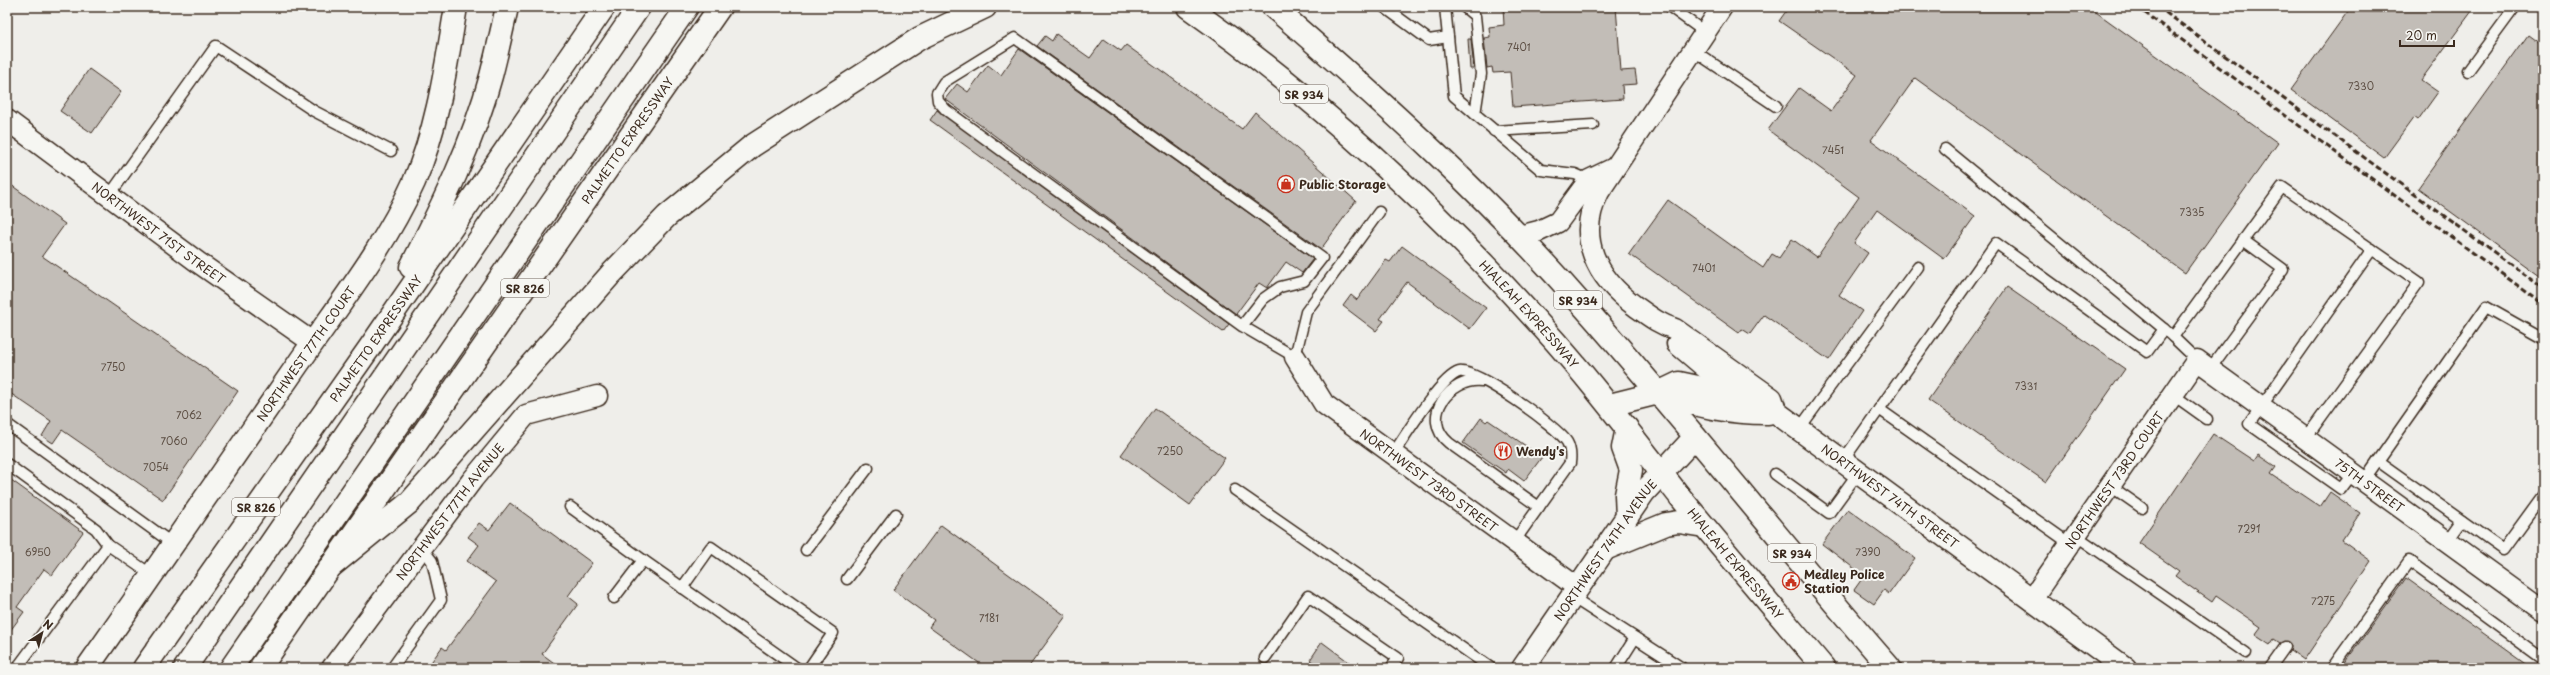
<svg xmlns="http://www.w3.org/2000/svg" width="2550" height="675" font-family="'Playpen Sans',sans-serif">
	<rect width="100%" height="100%" fill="#efeeea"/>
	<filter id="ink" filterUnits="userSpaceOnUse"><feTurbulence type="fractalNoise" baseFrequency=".025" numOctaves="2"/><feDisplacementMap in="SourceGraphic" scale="8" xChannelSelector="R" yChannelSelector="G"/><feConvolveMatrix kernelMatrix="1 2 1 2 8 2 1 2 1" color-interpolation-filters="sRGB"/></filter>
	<g filter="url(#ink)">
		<g fill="#c2bdb7" stroke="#3b2a1e">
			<path d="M 1503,7 L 1616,7 L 1621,71 L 1635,70 L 1637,84 L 1622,85 L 1623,99 L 1513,107 L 1510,72 L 1493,73 L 1492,67 L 1487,68 L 1484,38 L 1490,37 L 1489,27 L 1504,25 Z"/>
			<path d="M 1789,7 L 2089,7 L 2278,143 L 2185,273 L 1915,78 L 1871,140 L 1975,216 L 1944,259 L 1877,210 L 1854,243 L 1868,253 L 1839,295 L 1862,311 L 1829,360 L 1764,315 L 1750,334 L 1742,329 L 1739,333 L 1629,254 L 1668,200 L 1763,268 L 1772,254 L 1779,258 L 1792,239 L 1817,257 L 1859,197 L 1768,130 L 1799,88 L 1831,111 L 1857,75 L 1779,21 Z"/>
			<path d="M 2351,7 L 2475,7 L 2421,80 L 2438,92 L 2418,120 L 2414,117 L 2384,158 L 2291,90 Z"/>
			<path d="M 1056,34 L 1090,58 L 1104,39 L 1121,51 L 1126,45 L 1242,129 L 1255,112 L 1356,201 L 1321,249 L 1037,46 L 1045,36 L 1052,41 Z"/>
			<path d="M 2528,35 L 2543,46 L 2543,279 L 2418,188 Z"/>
			<path d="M 1468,39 L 1471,39 L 1474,69 L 1470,69 Z"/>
			<path d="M 1019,49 L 1313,259 L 1302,273 L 1286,262 L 1267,288 L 1259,283 L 1236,314 L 945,99 L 957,84 L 968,92 L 988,65 L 1001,75 Z"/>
			<path d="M 89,69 L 121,92 L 92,133 L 60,111 Z"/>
			<path d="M 937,110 L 1229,324 L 1223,332 L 930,120 Z"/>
			<path d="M 7,182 L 65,224 L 42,256 L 238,391 L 163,500 L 62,430 L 53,443 L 42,436 L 51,421 L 7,391 Z"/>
			<path d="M 1402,246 L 1486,308 L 1470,329 L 1407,282 L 1380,319 L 1384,321 L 1376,331 L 1343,306 L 1351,295 L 1357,300 L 1386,260 L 1390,262 Z"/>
			<path d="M 2007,287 L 2125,369 L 2046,482 L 1928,400 Z"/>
			<path d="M 1155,408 L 1225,458 L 1190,505 L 1121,455 Z"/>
			<path d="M 1481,418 L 1486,422 L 1488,420 L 1542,457 L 1524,481 L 1508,469 L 1506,473 L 1463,443 Z"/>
			<path d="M 2213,434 L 2254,461 L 2258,455 L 2276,467 L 2271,474 L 2320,507 L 2330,492 L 2360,513 L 2342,540 L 2371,561 L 2304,660 L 2290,650 L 2291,645 L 2288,642 L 2280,643 L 2274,639 L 2270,645 L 2255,635 L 2261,627 L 2216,596 L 2212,602 L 2175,576 L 2179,571 L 2139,543 Z"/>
			<path d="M 7,477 L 83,532 L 52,575 L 44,569 L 17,607 L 24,612 L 7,635 Z"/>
			<path d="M 510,503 L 592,563 L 568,596 L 578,604 L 542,654 L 561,668 L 427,668 L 442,647 L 446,650 L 496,582 L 467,561 L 479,545 L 468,537 L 479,523 L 489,530 Z"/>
			<path d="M 1848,509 L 1915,558 L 1889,594 L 1884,590 L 1874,604 L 1854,590 L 1864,576 L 1822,544 Z"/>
			<path d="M 941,525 L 1066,616 L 1028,668 L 986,668 L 929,627 L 934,620 L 893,590 Z"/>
			<path d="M 2406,578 L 2532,668 L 2341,668 Z"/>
			<path d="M 1322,642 L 1357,668 L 1321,668 L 1310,660 Z"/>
		</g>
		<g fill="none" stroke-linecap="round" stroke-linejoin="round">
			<g stroke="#3b2a1e" stroke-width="13">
				<g id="service">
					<path d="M 1384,7 L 1429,40 L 1448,37"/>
					<path d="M 1445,7 L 1454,96 L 1541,170 L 1575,174 L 1589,180"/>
					<path d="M 1464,7 L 1475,16 L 1481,74 L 1475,114"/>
					<path d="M 1670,7 L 1706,33"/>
					<path d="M 1694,51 L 1776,106"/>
					<path d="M 2468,71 L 2515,7"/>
					<path d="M 1494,131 L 1593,125"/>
					<path d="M 1945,149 L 2164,329"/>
					<path d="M 109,196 L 216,46 L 314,111 L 391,151"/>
					<path d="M 1242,326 L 1263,299 L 1280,287 L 1304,281 L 1322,258 L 1015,38 L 944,82 L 937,93 L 938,101 L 946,110 L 1242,326 L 1295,357 L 1306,312 L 1379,212"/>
					<path d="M 2197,360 L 2173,337 L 2282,187 L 2419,282 L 2306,438"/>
					<path d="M 2210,369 L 2283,269 L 2243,240"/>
					<path d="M 1482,381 C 1450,377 1419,418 1449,443 L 1539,507"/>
					<path d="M 2172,394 L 2207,419"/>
					<path d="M 1879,409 L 2069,543"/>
					<path d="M 7,424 L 173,544"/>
					<path d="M 1799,429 L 1918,267"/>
					<path d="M 1393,454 C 1405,436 1441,377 1459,372 C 1475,368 1558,427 1567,442 C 1571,449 1571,455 1570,463 L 1514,542"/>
					<path d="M 2378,461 L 2503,550 L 2543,495"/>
					<path d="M 1842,462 L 1996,243 L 2147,352 L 2164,329 L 2173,337"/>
					<path d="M 7,464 L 96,529 L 108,545"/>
					<path d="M 2353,473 L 2341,489 L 2249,424 L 2372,249"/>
					<path d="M 1775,474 L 1829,513 L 1858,473"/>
					<path d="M 2364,481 L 2486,307 L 2543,339"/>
					<path d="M 2109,485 L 2142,508"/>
					<path d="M 1235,490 L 1491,668"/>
					<path d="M 570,507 L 643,560 L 614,598"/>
					<path d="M 2075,535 L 2246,653"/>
					<path d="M 2447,542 L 2462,521"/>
					<path d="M 806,550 L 868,468"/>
					<path d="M 643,560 L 797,668"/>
					<path d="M 847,579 L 896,514"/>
					<path d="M 682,588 L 711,547 L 833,633 L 809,668"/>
					<path d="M 1572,597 L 1682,668"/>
					<path d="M 1265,658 L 1308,596 L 1398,658 L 1391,668"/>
					<path d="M 17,668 L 108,545 L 152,575"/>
					<path d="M 392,668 L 441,600 L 432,561 L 422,548"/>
					<path d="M 1616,668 L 1635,638"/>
					<path d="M 2270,668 L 2285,647"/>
					<path d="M 2332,668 L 2409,561 L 2543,659"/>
				</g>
			</g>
			<g stroke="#3b2a1e" stroke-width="23">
				<g id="minor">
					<path d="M 1722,7 L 1599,192 C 1575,238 1597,278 1635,306 C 1649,316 1659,324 1675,329 L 1772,398 L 1777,413"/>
					<path id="s1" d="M 7,120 L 199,263 L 312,342"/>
					<path d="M 1519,236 L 1539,231 L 1558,222 L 1589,180 L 1614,168"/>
					<path d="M 1677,344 L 1741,398"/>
					<path id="s2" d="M 1295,357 L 1324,404 L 1578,588"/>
					<path id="s3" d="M 2031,600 L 2197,360 L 2543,611"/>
					<path id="s4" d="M 332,668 L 473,479 L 526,415 L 597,396"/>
				</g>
			</g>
			<g stroke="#3b2a1e" stroke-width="25">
				<g id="tertiary">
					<path d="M 1658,393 C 1696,406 1728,413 1768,413"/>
					<path id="s5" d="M 1610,405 L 1658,393 L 1679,383 L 1735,395 L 1777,413 L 2125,668"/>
					<path d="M 1605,549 L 1666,524 L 1679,522 L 1704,526"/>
					<path id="s6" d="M 87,668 C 158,567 228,465 298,364 C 338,306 385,247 414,182 C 438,127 446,66 456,7"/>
					<path id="s7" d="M 1523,668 L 1644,492 L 1695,437"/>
				</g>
			</g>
			<g stroke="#3b2a1e" stroke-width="25">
				<g id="primary">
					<path id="s8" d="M 1188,7 C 1321,101 1436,208 1544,329 C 1593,383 1636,441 1681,498 C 1728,555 1776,611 1824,668"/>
					<path d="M 1273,7 C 1382,101 1489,198 1584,307 C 1689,425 1786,549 1890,668"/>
					<path d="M 1627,517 L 1626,495 L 1631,470 L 1623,448 L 1627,428"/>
				</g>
			</g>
			<g stroke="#3b2a1e" stroke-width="25">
				<g id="motorway">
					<path d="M 411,267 C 442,206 473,143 491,76 C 497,53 502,30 507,7"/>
					<path d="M 329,568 L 410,502 L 611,274 L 667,216 L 752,146 L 920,38 L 985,7"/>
					<path id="s9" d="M 144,668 L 370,347 L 604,7"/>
					<path d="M 185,668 L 639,7"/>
					<path d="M 231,668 L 687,7"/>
					<path id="s10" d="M 260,668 L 720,7"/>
				</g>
			</g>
			<use href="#service" stroke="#f6f6f2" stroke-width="10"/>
			<use href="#minor" stroke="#f6f6f2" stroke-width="20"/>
			<use href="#tertiary" stroke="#f6f6f2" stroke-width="22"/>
			<use href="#primary" stroke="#f6f6f2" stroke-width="22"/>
			<use href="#motorway" stroke="#f6f6f2" stroke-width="22"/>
			<g stroke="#3b2a1e" stroke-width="3" stroke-dasharray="6 3" stroke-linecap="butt">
				<path d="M 2137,7 L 2543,304"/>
				<path d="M 2158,7 L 2543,288"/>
			</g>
		</g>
	</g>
	<defs>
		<g id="shop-ring" transform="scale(0.9)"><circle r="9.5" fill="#f6f6f2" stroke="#c8321e" stroke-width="1.5"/><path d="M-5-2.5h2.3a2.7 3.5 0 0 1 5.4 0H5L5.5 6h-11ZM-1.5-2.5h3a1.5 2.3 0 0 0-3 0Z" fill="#c8321e"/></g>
		<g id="restaurant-ring" transform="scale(0.9)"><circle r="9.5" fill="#f6f6f2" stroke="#c8321e" stroke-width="1.5"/><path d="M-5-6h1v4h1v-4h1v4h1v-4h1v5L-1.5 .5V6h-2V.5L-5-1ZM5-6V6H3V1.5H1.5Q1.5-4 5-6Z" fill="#c8321e"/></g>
		<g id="civic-ring" transform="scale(0.9)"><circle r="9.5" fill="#f6f6f2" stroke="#c8321e" stroke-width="1.5"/><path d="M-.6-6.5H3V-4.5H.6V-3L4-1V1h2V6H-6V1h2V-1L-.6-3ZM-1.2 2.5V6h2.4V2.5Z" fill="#c8321e"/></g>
	</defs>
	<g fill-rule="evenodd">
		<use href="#shop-ring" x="1286" y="184"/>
		<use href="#restaurant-ring" x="1503" y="451"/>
		<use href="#civic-ring" x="1791" y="581"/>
	</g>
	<g text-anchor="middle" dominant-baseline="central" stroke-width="4" stroke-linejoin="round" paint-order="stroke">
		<g font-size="10" fill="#5d4f44">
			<text x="1519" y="46">7401</text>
			<text x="2361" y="85">7330</text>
			<text x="1833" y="149">7451</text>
			<text x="2192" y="211">7335</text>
			<text x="1704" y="267">7401</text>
			<text x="113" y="366">7750</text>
			<text x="2026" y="385">7331</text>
			<text x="189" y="414">7062</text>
			<text x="174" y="440">7060</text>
			<text x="1170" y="450">7250</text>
			<text x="156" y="466">7054</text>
			<text x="2249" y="528">7291</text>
			<text x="38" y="551">6950</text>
			<text x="1868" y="551">7390</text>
			<text x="2323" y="600">7275</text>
			<text x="989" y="617">7181</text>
		</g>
		<g fill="#f6f6f2" stroke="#73675e" stroke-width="1">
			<rect x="1280" y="85" width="48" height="18" rx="3"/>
			<rect x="501" y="279" width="48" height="18" rx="3"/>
			<rect x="1554" y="291" width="48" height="18" rx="3"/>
			<rect x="232" y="498" width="48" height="18" rx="3"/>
			<rect x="1768" y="544" width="48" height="18" rx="3"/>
		</g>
		<g font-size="11" font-weight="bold" fill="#3b2a1e">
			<text x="1304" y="94">SR 934</text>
			<text x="525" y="288">SR 826</text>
			<text x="1578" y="300">SR 934</text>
			<text x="256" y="507">SR 826</text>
			<text x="1792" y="553">SR 934</text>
		</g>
		<g font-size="12" fill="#3b2a1e" stroke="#f6f6f2">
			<text stroke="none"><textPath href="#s10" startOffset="643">PALMETTO EXPRESSWAY</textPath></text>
			<text stroke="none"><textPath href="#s1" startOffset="189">NORTHWEST 71ST STREET</textPath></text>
			<text stroke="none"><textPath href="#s8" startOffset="460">HIALEAH EXPRESSWAY</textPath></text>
			<text stroke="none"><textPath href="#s9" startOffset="403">PALMETTO EXPRESSWAY</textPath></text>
			<text stroke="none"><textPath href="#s6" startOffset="383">NORTHWEST 77TH COURT</textPath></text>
			<text stroke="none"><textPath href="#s3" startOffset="146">NORTHWEST 73RD COURT</textPath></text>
			<text stroke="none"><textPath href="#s2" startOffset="185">NORTHWEST 73RD STREET</textPath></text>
			<text stroke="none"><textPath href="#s3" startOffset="505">75TH STREET</textPath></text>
			<text stroke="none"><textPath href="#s5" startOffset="316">NORTHWEST 74TH STREET</textPath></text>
			<text stroke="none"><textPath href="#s4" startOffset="196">NORTHWEST 77TH AVENUE</textPath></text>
			<text stroke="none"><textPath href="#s7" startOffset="144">NORTHWEST 74TH AVENUE</textPath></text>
			<text stroke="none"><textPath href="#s8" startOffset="784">HIALEAH EXPRESSWAY</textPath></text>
		</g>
		<g font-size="12" font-weight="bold" fill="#3b2a1e" stroke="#f6f6f2" text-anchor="start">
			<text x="1299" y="184">Public Storage</text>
			<text x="1516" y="451">Wendy's</text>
			<text x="1804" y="574">Medley Police<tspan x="1804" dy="14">Station</tspan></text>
		</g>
	</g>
	<rect width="2550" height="675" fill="none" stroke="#f6f6f2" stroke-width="24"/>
	<rect x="12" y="12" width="2526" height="651" fill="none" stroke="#3b2a1e" stroke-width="1.5" filter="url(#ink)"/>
	<g transform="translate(42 633) rotate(36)" stroke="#f6f6f2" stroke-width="3" paint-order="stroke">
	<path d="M0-3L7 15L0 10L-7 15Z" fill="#3b2a1e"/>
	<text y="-6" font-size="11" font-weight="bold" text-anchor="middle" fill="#3b2a1e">N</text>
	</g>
	<path d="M2400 40v6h54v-6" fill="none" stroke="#3b2a1e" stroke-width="2"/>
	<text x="2406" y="40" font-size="12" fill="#3b2a1e" stroke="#f6f6f2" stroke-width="3" paint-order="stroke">20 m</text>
</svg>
